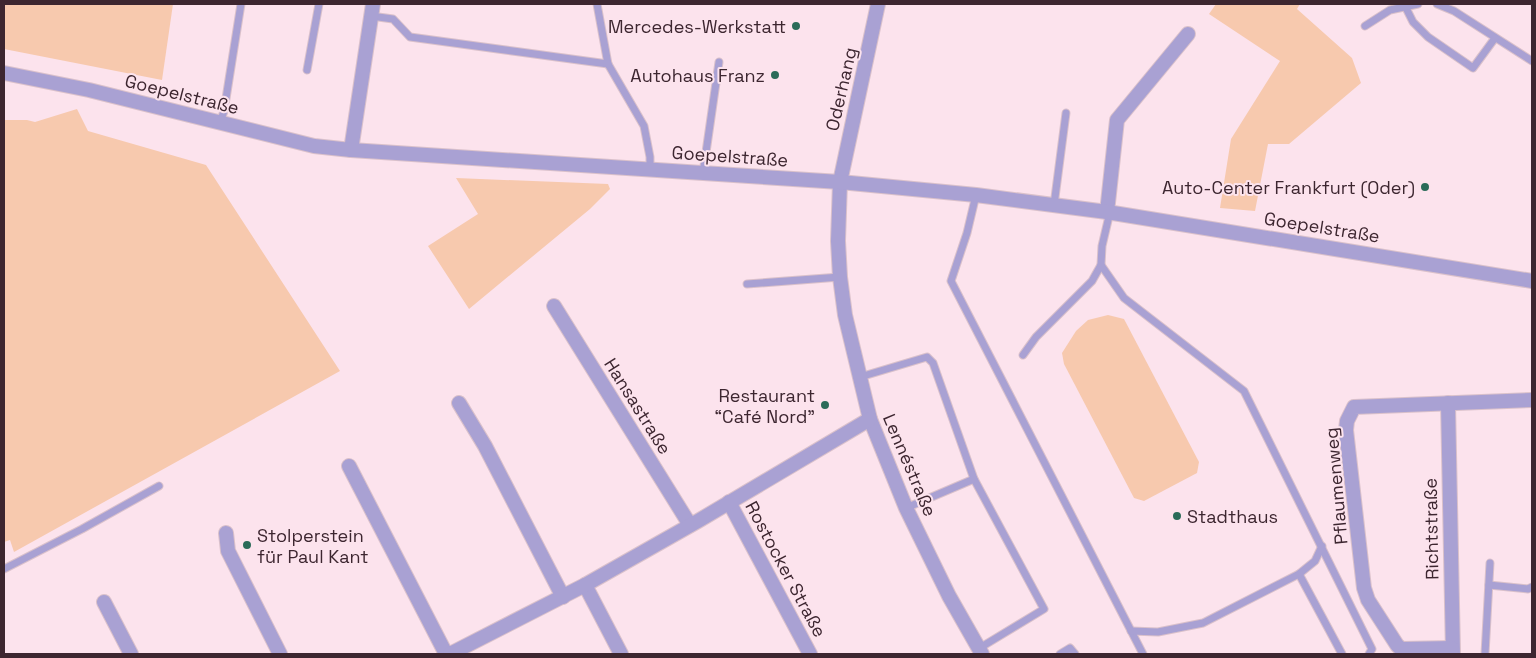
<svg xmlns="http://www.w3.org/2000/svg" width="1536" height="658" font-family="'Space Grotesk',sans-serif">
	<rect width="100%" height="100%" fill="#fce3ed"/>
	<g fill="#f7c9ae">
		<path d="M 4,4 L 173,4 L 162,80 L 4,49 Z"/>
		<path d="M 1216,4 L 1300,4 L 1297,9 L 1352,58 L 1361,83 L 1289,144 L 1268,144 L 1255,211 L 1220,208 L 1231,139 L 1280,61 L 1209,14 Z"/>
		<path d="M 77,109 L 88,131 L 206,165 L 340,371 L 14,552 L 10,540 L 4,542 L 4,120 L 27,120 L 35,122 Z"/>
		<path d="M 456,178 L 608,184 L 610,189 L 590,209 L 469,309 L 428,246 L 478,214 Z"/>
		<path d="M 1108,315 L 1124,319 L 1199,462 L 1197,473 L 1144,501 L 1134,498 L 1064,364 L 1062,353 L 1076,331 L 1088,320 Z"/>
	</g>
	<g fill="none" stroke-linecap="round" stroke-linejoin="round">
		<g stroke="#dac1cb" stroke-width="9">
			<g id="service">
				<path d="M 597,4 L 608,64 L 644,126 L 650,157 L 650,169"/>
				<path d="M 1437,4 L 1454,11 L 1532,61"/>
				<path d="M 1405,6 L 1413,22 L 1428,37 L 1473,68 L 1495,38"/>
				<path d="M 371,16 L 393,19 L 410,37 L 608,64"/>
				<path d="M 1365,26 L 1390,10 L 1418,4"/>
				<path d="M 307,70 L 319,4"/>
				<path d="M 220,123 L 224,111 L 241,4"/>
				<path d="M 703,173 L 719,62"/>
				<path d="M 976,195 L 967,233 L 951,281 L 1143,654"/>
				<path d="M 1054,205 L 1066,113"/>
				<path d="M 1101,265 L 1124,298 L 1244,391 L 1372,649 L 1369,654"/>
				<path d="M 747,284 L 840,277"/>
				<path d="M 1023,355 L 1036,337 L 1092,281 L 1101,265 L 1102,246 L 1110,212"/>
				<path d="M 860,377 L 927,357 L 933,363 L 974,479 L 1044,609 L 978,649"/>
				<path d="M 906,508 L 974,479"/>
				<path d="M 4,569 L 82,529 L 159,486"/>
				<path d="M 1299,574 L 1342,654"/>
				<path d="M 1489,585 L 1528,589 L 1532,587"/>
				<path d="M 1131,631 L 1158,632 L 1203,623 L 1299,574 L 1315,561 L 1322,546"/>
				<path d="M 1060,654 L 1070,648 L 1075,654"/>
				<path d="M 1485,654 L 1490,563"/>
			</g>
		</g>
		<g stroke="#dac1cb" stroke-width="16">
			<g id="minor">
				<path d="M 878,4 L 840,182 L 838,241 L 840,277 L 845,315 L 870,419 L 906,508 L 949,596 L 982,654"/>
				<path d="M 351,150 L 373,4"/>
				<path d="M 1107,212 L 1117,120 L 1188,34"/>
				<path d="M 554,306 L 690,525"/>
				<path d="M 459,403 L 485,446 L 563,597"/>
				<path d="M 1448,403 L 1453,654"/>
				<path d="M 349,466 L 446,654"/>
				<path d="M 729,502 L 810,654"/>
				<path d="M 226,533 L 228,551 L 280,654"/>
				<path d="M 585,585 L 621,654"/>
				<path d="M 104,602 L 131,654"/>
				<path d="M 1452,648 L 1401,649 L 1397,645 L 1368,600 L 1364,588 L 1346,430 L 1347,421 L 1354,407 L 1532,400"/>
				<path d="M 450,654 L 585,585 L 698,521 L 870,419"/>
			</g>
		</g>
		<g stroke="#dac1cb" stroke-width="16">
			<path id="tertiary" d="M 4,73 L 89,90 L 314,146 L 351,150 L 840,182 L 976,195 L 1107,212 L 1532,281"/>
		</g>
		<use href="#service" stroke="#a9a1d3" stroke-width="7"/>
		<use href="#minor" stroke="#a9a1d3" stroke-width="14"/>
		<use href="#tertiary" stroke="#a9a1d3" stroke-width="14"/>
	</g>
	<g fill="#2b6b59" stroke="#fce3ed" stroke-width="2">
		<circle cx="796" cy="26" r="5"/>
		<circle cx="775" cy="75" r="5"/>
		<circle cx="1425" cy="187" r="5"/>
		<circle cx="825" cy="405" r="5"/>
		<circle cx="1177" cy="516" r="5"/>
		<circle cx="247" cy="545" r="5"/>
	</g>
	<g text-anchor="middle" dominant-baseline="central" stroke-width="4" stroke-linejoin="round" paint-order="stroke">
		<g font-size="18" fill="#3d2630" stroke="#fce3ed" text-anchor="end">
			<text x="786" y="26">Mercedes-Werkstatt</text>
			<text x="765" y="75">Autohaus Franz</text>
			<text x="1415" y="187">Auto-Center Frankfurt (Oder)</text>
			<text x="815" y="395">Restaurant<tspan x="815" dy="21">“Café Nord”</tspan></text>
			<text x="1187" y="516" text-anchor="start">Stadthaus</text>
			<text x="257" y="535" text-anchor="start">Stolperstein<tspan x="257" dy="21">für Paul Kant</tspan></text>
		</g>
		<g font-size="18" fill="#3d2630" stroke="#fce3ed">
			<text transform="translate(841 89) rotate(-77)">Oderhang</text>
			<text transform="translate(182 94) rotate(14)">Goepelstraße</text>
			<text transform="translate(730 156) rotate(4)">Goepelstraße</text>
			<text transform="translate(1322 227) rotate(9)">Goepelstraße</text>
			<text transform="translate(638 406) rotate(58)">Hansastraße</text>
			<text transform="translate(910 465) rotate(67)">Lennéstraße</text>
			<text transform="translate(1336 486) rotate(-95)">Pflaumenweg</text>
			<text transform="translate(1431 529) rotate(-91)">Richtstraße</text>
			<text transform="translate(786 569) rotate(62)">Rostocker Straße</text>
		</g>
	</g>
	<rect width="1536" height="658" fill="none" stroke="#3d2630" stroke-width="10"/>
</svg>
